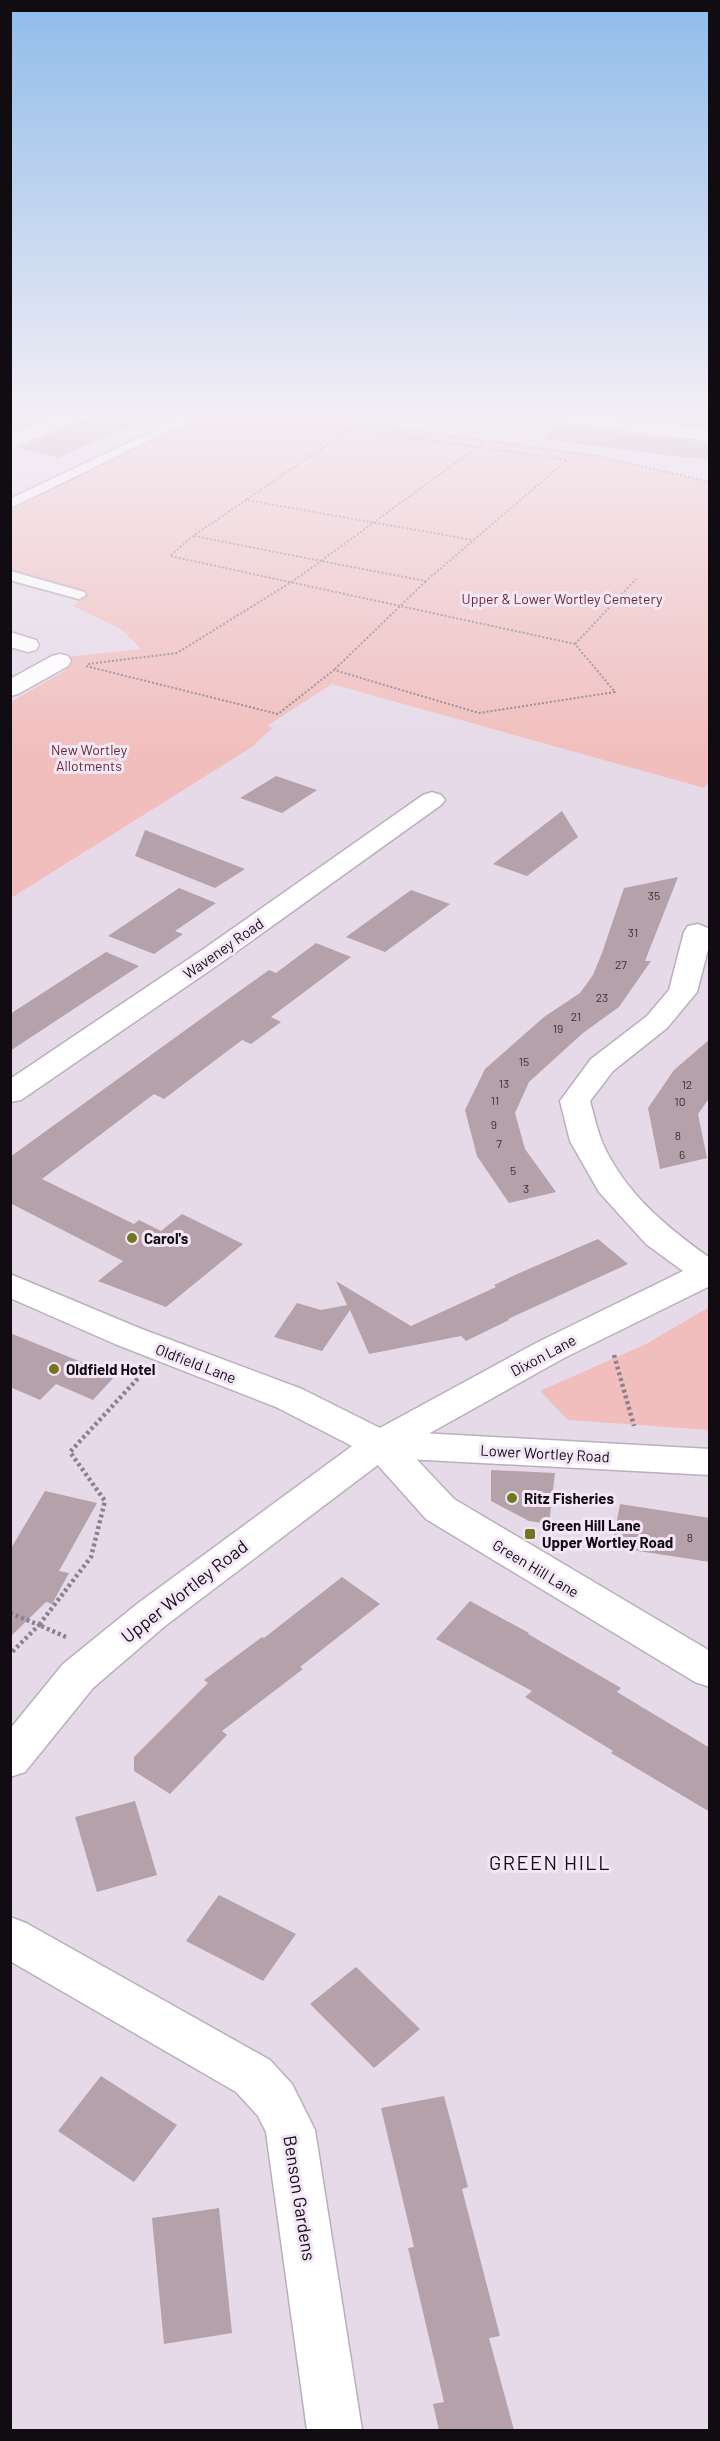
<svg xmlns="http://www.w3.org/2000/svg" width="720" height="2441" font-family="Barlow,sans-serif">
	<rect width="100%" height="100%" fill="#e6dae9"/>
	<g fill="#f1bebd">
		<path d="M 207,413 L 265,413 L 344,421 L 598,456 L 709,482 L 709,782 L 704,788 L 332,684 L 267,726 L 272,728 L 252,747 L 11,898 L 11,702 L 66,670 L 65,657 L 141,649 L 121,629 L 73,606 L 88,595 L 11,572 L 10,506 Z"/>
		<path d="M 709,1307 L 709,1430 L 568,1420 L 540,1391 L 646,1344 Z"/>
	</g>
	<g fill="#b4a1a9">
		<path d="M 10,413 L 59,413 L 10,433 Z"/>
		<path d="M 89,413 L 157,413 L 58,458 L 18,448 L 85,419 Z"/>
		<path d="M 582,413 L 710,413 L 710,427 Z"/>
		<path d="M 554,424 L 710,443 L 710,459 L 664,455 L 543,439 Z"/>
		<path d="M 276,776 L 317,790 L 282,813 L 240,798 Z"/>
		<path d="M 562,811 L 578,837 L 527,876 L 493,864 Z"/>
		<path d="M 145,830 L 245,869 L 215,888 L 135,856 Z"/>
		<path d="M 678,877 L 645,961 L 651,961 L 619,1007 L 583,1033 L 529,1082 L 515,1113 L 525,1149 L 556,1192 L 509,1203 L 477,1156 L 465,1110 L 485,1069 L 544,1017 L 580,993 L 593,975 L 602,953 L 624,888 Z"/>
		<path d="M 179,888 L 216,903 L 175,931 L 183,934 L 154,954 L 108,936 Z"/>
		<path d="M 411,890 L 450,904 L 385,952 L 346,937 Z"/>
		<path d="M 316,943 L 351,957 L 271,1017 L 281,1022 L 251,1044 L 242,1040 L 164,1099 L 154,1094 L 42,1179 L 134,1224 L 139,1220 L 161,1231 L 182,1214 L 243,1244 L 166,1307 L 98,1281 L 123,1261 L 10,1203 L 10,1157 L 227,1000 L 269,970 L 276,973 Z"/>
		<path d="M 106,952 L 139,966 L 10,1051 L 10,1014 Z"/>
		<path d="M 710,1039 L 710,1097 L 698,1114 L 707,1158 L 660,1169 L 648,1108 L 674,1070 Z"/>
		<path d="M 598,1239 L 628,1264 L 508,1319 L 509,1320 L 466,1341 L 461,1336 L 369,1354 L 350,1310 L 322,1351 L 274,1337 L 297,1303 L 321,1310 L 347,1305 L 336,1281 L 411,1326 L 496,1287 L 494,1285 L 515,1275 Z"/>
		<path d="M 10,1333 L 79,1361 L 115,1376 L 93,1400 L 56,1384 L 40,1400 L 10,1387 Z"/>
		<path d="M 491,1470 L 555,1473 L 549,1524 L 529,1521 L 491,1501 Z"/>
		<path d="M 45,1491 L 97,1503 L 59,1571 L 69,1573 L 52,1604 L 46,1602 L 10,1637 L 10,1550 Z"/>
		<path d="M 620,1504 L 710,1518 L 710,1562 L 612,1547 Z"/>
		<path d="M 342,1577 L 380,1604 L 300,1667 L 303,1669 L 222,1731 L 227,1735 L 170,1794 L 134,1771 L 134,1757 L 208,1683 L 204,1680 L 262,1637 L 264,1638 Z"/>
		<path d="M 470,1601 L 529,1633 L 528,1634 L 621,1688 L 617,1692 L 710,1748 L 710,1812 L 611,1753 L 613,1751 L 525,1697 L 532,1691 L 436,1639 Z"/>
		<path d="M 135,1801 L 157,1875 L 97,1892 L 75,1817 Z"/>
		<path d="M 219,1895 L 296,1934 L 263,1981 L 186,1941 Z"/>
		<path d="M 356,1967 L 420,2029 L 374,2068 L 310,2004 Z"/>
		<path d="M 101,2076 L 177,2125 L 134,2182 L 58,2131 Z"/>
		<path d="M 444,2096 L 468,2187 L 462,2189 L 500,2336 L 489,2338 L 514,2430 L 439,2430 L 433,2404 L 444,2402 L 408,2248 L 414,2247 L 381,2108 Z"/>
		<path d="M 219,2208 L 232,2333 L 164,2344 L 152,2218 Z"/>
	</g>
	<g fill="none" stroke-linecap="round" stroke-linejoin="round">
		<g stroke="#baafbe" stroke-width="4">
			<g id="lane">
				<path d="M 191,413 L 206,413 L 10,508 L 10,499 Z"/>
				<path d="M 10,571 L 84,592 L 86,595 L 79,599 L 10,580 Z"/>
			</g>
		</g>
		<g stroke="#baafbe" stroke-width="3">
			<g id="street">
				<path d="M 64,413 L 87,413 L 84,417 L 10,449 L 10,436 Z"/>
				<path d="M 514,413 L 566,413 L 710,429 L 710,441 L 523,418 L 517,417 Z"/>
				<path d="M 10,632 L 36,640 L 39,645 L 36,650 L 28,652 L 10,647 Z"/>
				<path d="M 60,654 L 68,656 L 71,661 L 68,666 L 18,694 L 10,696 L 10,679 L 52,656 Z"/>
				<path d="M 432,792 L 441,795 L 445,800 L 441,805 L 222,962 L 21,1100 L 10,1102 L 10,1079 L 202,950 L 423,795 Z"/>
				<path d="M 698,924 L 710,929 L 710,942 L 697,992 L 667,1028 L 613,1071 L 590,1101 C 594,1115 597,1129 602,1142 C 624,1192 666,1227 710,1258 L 710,1286 L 564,1358 L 405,1447 L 454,1499 L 710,1651 L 710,1687 L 695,1682 L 426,1519 L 367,1453 L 361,1444 L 367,1435 L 538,1342 L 683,1271 L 646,1244 L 599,1192 L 570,1141 L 560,1101 L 591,1059 L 647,1016 L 669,990 L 684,932 L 688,926 Z"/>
				<path d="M 10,1917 L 26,1923 L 270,2060 L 292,2084 L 315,2130 L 362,2430 L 307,2430 L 266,2132 L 258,2116 L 236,2092 L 10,1961 Z"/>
			</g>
		</g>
		<g stroke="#baafbe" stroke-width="3">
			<path id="secondary" d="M 10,1274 L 139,1328 L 302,1389 L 386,1431 L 710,1449 L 710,1475 L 387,1458 L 165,1626 L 93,1688 L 25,1772 L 10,1777 L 10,1729 L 63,1664 L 137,1604 L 352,1446 L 276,1407 L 115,1344 L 10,1298 Z"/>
		</g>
		<g stroke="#8b828d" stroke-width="2" stroke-dasharray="2 2" stroke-linecap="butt">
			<path d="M 265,413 L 344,421 L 598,456 L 710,482"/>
			<path d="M 477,447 L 567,460 L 426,581 L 321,561 Z"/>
			<path d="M 247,499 L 351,429 L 477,447 L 485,441"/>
			<path d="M 194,536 L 321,561"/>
			<path d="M 575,644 L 636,579"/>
			<path d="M 88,664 L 177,653 L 293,581 L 321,561"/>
			<path d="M 86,666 L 278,714 L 334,670 L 479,713 L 615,692 L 575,644 L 170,556 L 193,536 L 246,500 L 473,540"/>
			<path d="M 335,669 L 426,581"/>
		</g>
		<g stroke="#8b828d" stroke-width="4.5" stroke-dasharray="3 3" stroke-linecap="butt">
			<path d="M 614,1355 L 634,1426"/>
			<path d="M 10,1613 L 39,1625 L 10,1654"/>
			<path d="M 66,1637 L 39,1625 L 91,1557 L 105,1501 L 70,1452 L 141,1375"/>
		</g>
		<use href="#lane" fill="#fff" fill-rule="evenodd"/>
		<use href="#street" fill="#fff" fill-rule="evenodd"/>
		<use href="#secondary" fill="#fff" fill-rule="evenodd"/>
	</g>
	<linearGradient id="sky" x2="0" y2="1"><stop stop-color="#8fbcea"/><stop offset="0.55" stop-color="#f4eef5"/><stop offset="1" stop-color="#f4eef5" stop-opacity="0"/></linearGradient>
	<rect width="720" height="754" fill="url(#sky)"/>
	<g fill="#717720" stroke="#f3e7f7" stroke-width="2">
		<circle cx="132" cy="1238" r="6"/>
		<circle cx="54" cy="1369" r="6"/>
		<circle cx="512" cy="1498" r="6"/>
		<rect x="524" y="1528" width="12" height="12" rx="3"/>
	</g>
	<g text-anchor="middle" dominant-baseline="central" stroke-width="6" stroke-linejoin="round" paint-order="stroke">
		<g font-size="12" fill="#393137">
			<text x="654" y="895">35</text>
			<text x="633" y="932">31</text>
			<text x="621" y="964">27</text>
			<text x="602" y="997">23</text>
			<text x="576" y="1016">21</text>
			<text x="558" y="1028">19</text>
			<text x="524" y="1061">15</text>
			<text x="504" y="1083">13</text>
			<text x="687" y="1084">12</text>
			<text x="495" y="1100">11</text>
			<text x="680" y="1101">10</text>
			<text x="494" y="1124">9</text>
			<text x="678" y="1135">8</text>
			<text x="499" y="1143">7</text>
			<text x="682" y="1154">6</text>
			<text x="513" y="1170">5</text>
			<text x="526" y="1188">3</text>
			<text x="690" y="1537">8</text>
		</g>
		<g font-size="14" fill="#6b2b2e" stroke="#f3e7f7">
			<text x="562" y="598">Upper &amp; Lower Wortley Cemetery</text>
			<text x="89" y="749">New Wortley<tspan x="89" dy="16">Allotments</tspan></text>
		</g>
		<g font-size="15" fill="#100c11" stroke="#f3e7f7">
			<text transform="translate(223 948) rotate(-35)">Waveney Road</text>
			<text transform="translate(543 1355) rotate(-28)">Dixon Lane</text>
			<text transform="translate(196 1363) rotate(21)">Oldfield Lane</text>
			<text transform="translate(545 1453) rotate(3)">Lower Wortley Road</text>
			<text transform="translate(536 1568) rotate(31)">Green Hill Lane</text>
		</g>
		<g font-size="15" font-weight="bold" fill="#100c11" stroke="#f3e7f7" text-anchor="start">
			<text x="144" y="1238">Carol's</text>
			<text x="66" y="1369">Oldfield Hotel</text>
			<text x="524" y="1498">Ritz Fisheries</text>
			<text x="542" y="1525">Green Hill Lane<tspan x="542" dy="17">Upper Wortley Road</tspan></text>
		</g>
		<g font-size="18" fill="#100c11" stroke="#f3e7f7">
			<text transform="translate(184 1591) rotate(-38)">Upper Wortley Road</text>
			<text transform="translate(300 2198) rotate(81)">Benson Gardens</text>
		</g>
		<g font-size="20" letter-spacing="1.5" fill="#100c11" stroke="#f3e7f7">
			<text x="550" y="1862">GREEN HILL</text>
		</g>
	</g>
	<rect width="720" height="2441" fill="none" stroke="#100c11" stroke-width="24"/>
</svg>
